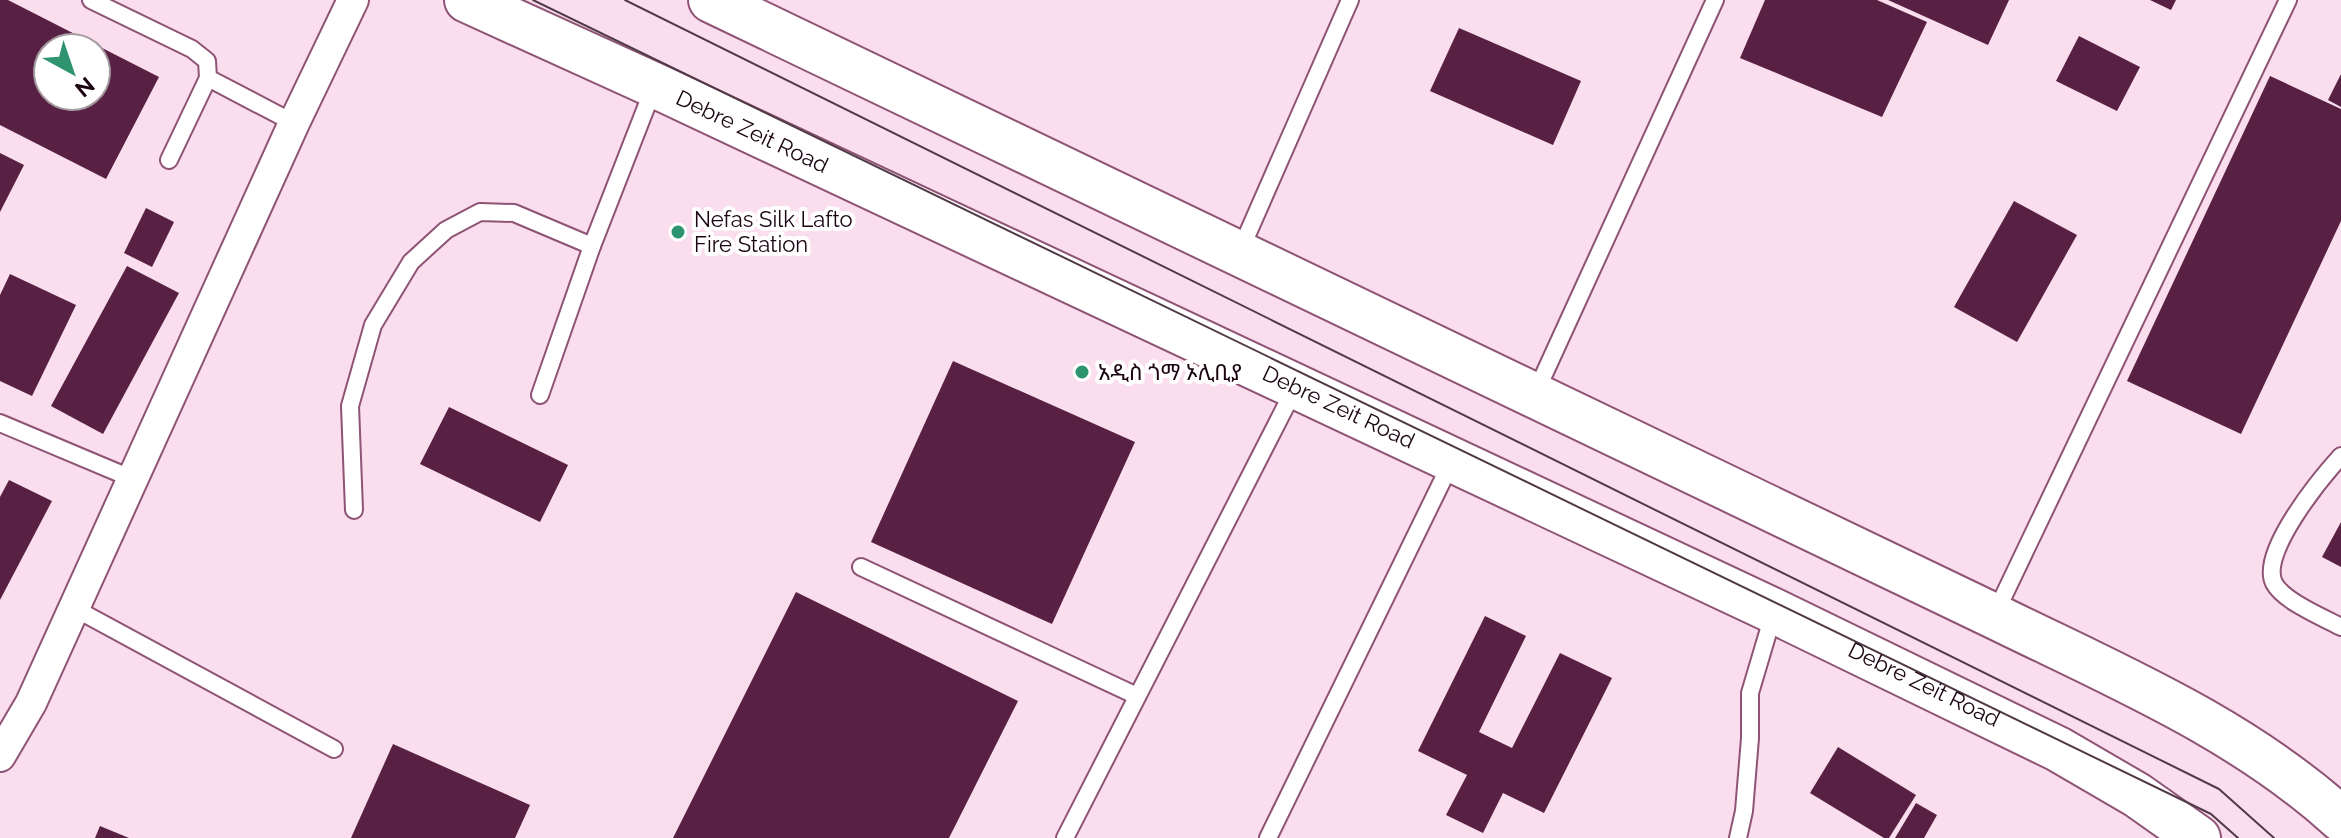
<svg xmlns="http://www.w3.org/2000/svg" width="2341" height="838" font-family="Raleway,'Noto Sans Ethiopic',sans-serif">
	<rect width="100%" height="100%" fill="#fadeed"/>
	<g fill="#582143" fill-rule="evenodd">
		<path d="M 0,0 L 8,0 L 159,77 L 106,179 L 0,125 ZM 48,48 L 96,48 L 96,96 L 48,96 Z"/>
		<path d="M 1765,0 L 1877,0 L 1927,22 L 1882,117 L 1740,58 Z"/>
		<path d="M 1888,0 L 2009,0 L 1988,45 Z"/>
		<path d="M 2150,0 L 2176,0 L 2171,10 Z"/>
		<path d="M 1459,28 L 1581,81 L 1553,145 L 1430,91 Z"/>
		<path d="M 2079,36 L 2140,67 L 2117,111 L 2056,81 Z"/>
		<path d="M 2341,74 L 2341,107 L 2328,100 Z"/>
		<path d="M 2270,76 L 2341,109 L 2341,221 L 2241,434 L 2127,381 Z"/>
		<path d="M 0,153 L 24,165 L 0,212 Z"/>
		<path d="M 2014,201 L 2077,235 L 2017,342 L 1954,307 Z"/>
		<path d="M 146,208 L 174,222 L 152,267 L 124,253 Z"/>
		<path d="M 127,266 L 179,293 L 103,434 L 51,406 Z"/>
		<path d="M 10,274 L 76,305 L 32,396 L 0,381 L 0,295 Z"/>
		<path d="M 953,361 L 1135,442 L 1052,624 L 871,542 Z"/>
		<path d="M 449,407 L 568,465 L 540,522 L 420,464 Z"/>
		<path d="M 9,480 L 52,501 L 0,600 L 0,497 Z"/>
		<path d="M 2341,522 L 2341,567 L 2322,557 Z"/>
		<path d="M 796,592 L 1018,701 L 949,838 L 673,838 Z"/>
		<path d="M 1485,616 L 1526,636 L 1479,732 L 1512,748 L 1560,653 L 1612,678 L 1544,813 L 1503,793 L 1483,833 L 1446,815 L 1467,775 L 1418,751 Z"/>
		<path d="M 393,744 L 530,805 L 515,838 L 351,838 Z"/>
		<path d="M 1838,747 L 1916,795 L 1889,838 L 1884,838 L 1810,793 Z"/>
		<path d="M 1916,803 L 1937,815 L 1924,838 L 1895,838 Z"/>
		<path d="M 100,826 L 129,838 L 95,838 Z"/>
	</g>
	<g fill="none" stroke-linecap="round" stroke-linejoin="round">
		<g stroke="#8e5375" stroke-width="20">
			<g id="lane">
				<path d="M 91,0 L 192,49 L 207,61 L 208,78 L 169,160"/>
				<path d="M 208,78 L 294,123"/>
				<path d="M 1240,251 L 1350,0"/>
				<path d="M 1535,394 L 1715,0"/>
				<path d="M 540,395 L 592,246"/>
				<path d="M 0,423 L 133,479"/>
				<path d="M 2341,456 C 2321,478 2259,553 2274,583 C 2283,601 2324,618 2341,627"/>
				<path d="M 354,510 L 350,406 L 373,325 L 411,262 L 446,230 L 480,212 L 514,213 L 592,246 L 654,87"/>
				<path d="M 861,567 L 1137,696"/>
				<path d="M 74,608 L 334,749"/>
				<path d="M 1994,616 L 2288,0"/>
				<path d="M 1065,838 L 1295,388"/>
				<path d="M 1268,838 L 1452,461"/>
				<path d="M 1738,838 L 1744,811 L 1750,738 L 1750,693 L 1774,612"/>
			</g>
		</g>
		<g stroke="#8e5375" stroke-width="34">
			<path id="street" d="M 0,756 L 31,703 L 294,123 L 353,0"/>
		</g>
		<g stroke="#8e5375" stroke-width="48">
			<g id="primary">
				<path id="s1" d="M 467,0 L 654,85 L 1774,611 L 2058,749 L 2137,795 L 2198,838"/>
				<path d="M 711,0 L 1994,616 C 2114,675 2241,728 2341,819"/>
			</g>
		</g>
		<use href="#lane" stroke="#fff" stroke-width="16"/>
		<use href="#street" stroke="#fff" stroke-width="30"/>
		<use href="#primary" stroke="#fff" stroke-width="44"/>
		<g stroke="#513a47" stroke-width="2">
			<path d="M 533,0 L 2211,814 L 2238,838"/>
			<path d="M 625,0 L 2219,789 L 2274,838"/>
		</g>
	</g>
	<g fill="#2e936f" stroke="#fff" stroke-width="3">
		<circle cx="678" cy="232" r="8"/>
		<circle cx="1082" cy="372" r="8"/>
	</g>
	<g text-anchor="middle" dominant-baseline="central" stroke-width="8" stroke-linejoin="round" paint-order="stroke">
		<g font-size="22" fill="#1b0512" stroke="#fff">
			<text stroke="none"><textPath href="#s1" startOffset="314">Debre Zeit Road</textPath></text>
			<text stroke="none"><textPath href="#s1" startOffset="962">Debre Zeit Road</textPath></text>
			<text stroke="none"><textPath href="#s1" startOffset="1610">Debre Zeit Road</textPath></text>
		</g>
		<g font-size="22" fill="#1b0512" stroke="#fff" text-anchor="start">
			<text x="694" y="219">Nefas Silk Lafto<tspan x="694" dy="25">Fire Station</tspan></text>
			<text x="1098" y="372">አዲስ ጎማ ኦሊቢያ</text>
		</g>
	</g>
	<g transform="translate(72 72) rotate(140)"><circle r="38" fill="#ffffff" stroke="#a49ba0" stroke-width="2"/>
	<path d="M0-6L14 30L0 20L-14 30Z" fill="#2e936f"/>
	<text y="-12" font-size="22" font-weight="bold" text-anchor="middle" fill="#1b0512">N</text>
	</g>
</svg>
